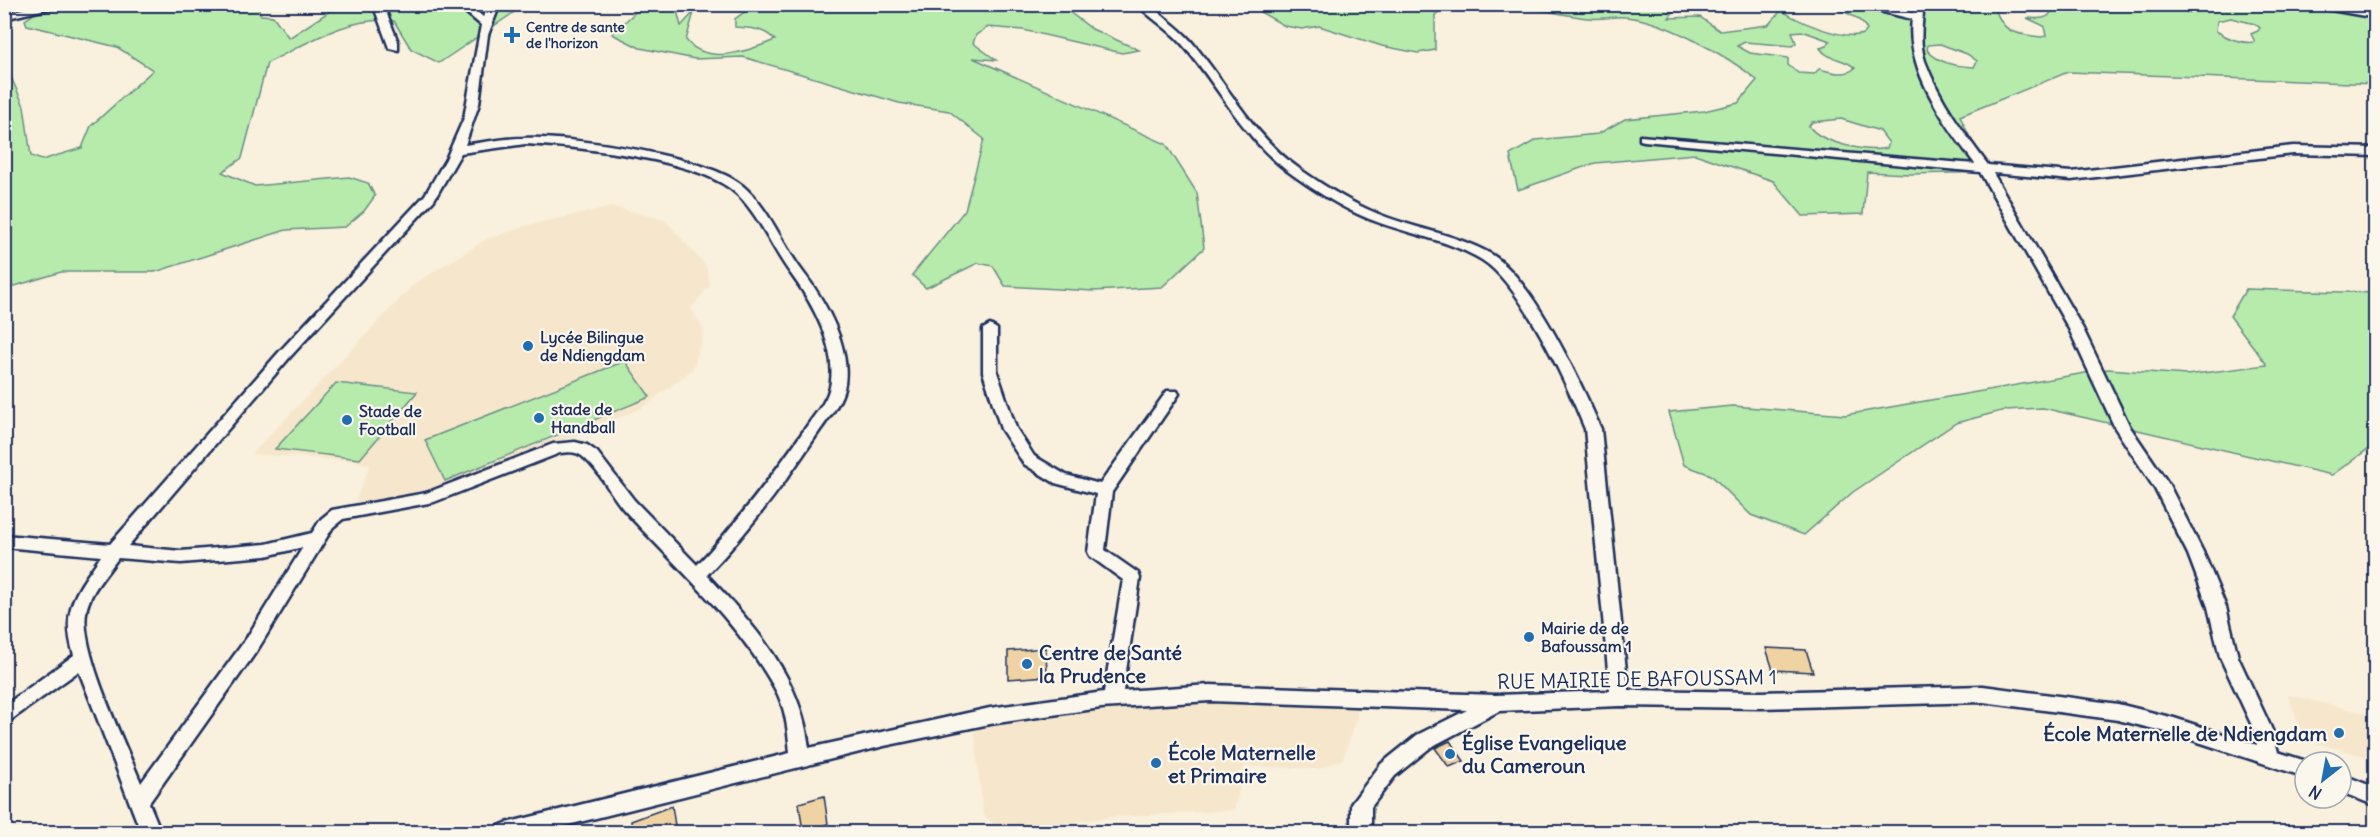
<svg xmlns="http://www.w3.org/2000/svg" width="2380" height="837" font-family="Delius,sans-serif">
	<rect width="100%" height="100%" fill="#f9f0dd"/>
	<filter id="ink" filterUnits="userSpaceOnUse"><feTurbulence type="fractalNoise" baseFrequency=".0167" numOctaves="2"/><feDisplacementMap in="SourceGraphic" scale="12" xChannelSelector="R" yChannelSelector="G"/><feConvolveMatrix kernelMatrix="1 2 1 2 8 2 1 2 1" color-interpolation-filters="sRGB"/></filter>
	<g filter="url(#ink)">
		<g fill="#f6e7cc">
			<path d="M 613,207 L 665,220 L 706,266 L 710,285 L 691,308 L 704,331 L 693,369 L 642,408 L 441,491 L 355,503 L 370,465 L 352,461 L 252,454 L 414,284 L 487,239 L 528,225 Z"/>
			<path d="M 2288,695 L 2373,715 L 2375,759 L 2305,740 Z"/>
			<path d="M 1357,697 L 1357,718 L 1343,759 L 1319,769 L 1245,766 L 1234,810 L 1113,817 L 1016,829 L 996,827 L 983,814 L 974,729 L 982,723 L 1126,701 Z"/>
		</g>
		<g fill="#b7ebac" stroke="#698d85" stroke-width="1.5" fill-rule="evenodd">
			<path d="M 92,4 L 257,5 L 261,15 L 273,16 L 289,38 L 339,5 L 509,4 L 516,11 L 439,63 L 411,49 L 394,21 C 350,15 306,44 267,63 L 242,158 L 222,172 L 255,186 L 349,177 L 368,183 L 375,196 L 364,211 L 345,227 L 286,230 L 155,272 L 61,272 L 5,289 L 5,64 L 24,106 L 31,156 L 42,160 L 82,148 L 91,126 L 153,70 L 117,47 L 27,25 L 25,20 L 34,14 Z"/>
			<path d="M 643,5 L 685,5 L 677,11 L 681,26 L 694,12 L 686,40 C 707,66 749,51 775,40 C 764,28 751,28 735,27 L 735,19 L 754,5 L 1099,5 L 1068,11 L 1092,29 L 1139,50 L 1122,53 L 1023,30 L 988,27 L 976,35 L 973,43 L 996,60 L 973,58 L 1166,144 L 1197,193 L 1204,248 L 1162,287 L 1094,291 L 1005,286 L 993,266 L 978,263 L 926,288 L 912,275 L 965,210 L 984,139 L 949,111 L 899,103 L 743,57 L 695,59 L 640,48 L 612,34 Z"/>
			<path d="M 1248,5 L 1469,5 L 1444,8 L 1435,15 L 1435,50 L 1418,53 L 1382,46 L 1319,26 L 1302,29 L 1285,26 Z"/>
			<path d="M 1501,5 L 1678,5 L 1669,18 L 1700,17 L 1720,31 L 1768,25 L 1780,12 L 1769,5 L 1774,5 C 1791,19 1841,41 1864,34 L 1867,30 C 1861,15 1836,9 1822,5 L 1990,5 L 1995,8 C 2003,34 2016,34 2041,37 L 2046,36 L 2044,26 L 2027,18 C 2035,18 2047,21 2051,12 L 2044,5 L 2313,5 L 2353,9 L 2375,19 L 2375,84 L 2068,72 L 1960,116 L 1976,151 L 1994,172 L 1909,174 L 1867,172 L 1863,214 L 1803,216 L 1773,181 L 1695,154 L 1595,163 L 1518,190 L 1510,155 L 1536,140 L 1598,134 L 1625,119 L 1704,111 L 1738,103 L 1757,80 C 1728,56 1662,19 1625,17 C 1613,16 1600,20 1588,18 C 1559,15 1531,6 1501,5 ZM 2231,18 L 2255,24 L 2260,28 L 2258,31 L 2251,34 L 2255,42 C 2241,44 2227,38 2216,31 L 2217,21 ZM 1802,31 L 1830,41 L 1827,46 L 1820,48 C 1828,61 1844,57 1855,68 C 1845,77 1832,72 1819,69 L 1814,74 L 1798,73 L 1788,65 L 1788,58 L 1750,53 L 1737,46 L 1745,42 L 1792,46 L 1796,43 L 1792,32 ZM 1940,44 L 1967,54 L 1977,61 L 1974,67 C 1957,66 1939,64 1927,50 L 1928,45 ZM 1841,119 L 1880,131 L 1889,143 L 1887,148 C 1868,153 1820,143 1809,126 L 1812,122 Z"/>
			<path d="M 2246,289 L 2375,293 L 2375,444 L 2332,475 L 2043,408 L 2005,410 L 1956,423 L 1853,492 L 1804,535 L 1751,515 L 1711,475 L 1684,465 L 1669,412 L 1733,406 L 1845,415 L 2108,369 L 2186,375 L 2267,365 L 2230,316 Z"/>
			<path d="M 625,361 L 650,397 L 445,481 L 425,440 Z"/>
			<path d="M 336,383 L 417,392 L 360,459 L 275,449 Z"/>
		</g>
		<g fill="#f0d3a3" stroke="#1b2f5e" stroke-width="1.5">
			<path d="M 1046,648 L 1047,676 L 1008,679 L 1008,651 Z"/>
			<path d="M 1766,648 L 1806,650 L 1813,672 L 1773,670 Z"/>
			<path d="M 1450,741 L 1464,761 L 1449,767 L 1435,748 Z"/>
			<path d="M 824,796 L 828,824 L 803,832 L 799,803 Z"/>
			<path d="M 672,806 L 676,832 L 632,832 L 631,821 Z"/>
		</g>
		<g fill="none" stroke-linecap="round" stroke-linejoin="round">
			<g stroke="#1b2f5e" stroke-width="5">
				<g id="minor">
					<path d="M 45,4 L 67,4 L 4,19 L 4,13 Z"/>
					<path d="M 373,4 L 383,4 L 398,42 L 398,50 L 389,48 Z"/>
					<path d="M 456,4 L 468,4 L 483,17 L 490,4 L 500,4 L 488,35 L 479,104 L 465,145 C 484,142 504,138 523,138 C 572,136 707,156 743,186 C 770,209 782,245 803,272 C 826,302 853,349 844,389 C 839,407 826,421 816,436 C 783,486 748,532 707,575 C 755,626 801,677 809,748 L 990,708 L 1104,692 L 1123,580 L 1090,556 L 1088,552 L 1096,494 L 1055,483 L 1024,464 L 1001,429 L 983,372 L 983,329 L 990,325 L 997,329 L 997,372 L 1016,428 L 1034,456 L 1066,475 L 1100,484 L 1167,391 L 1177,391 L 1179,394 L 1112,492 L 1105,550 L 1138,573 L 1140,578 L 1123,691 L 1210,685 L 1495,695 L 1610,691 L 1585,429 C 1567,385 1522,285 1482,260 C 1451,241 1414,235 1380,223 C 1350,213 1318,193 1293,175 C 1244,141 1220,87 1182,44 C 1169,29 1151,19 1137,4 L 1149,4 C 1162,16 1178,27 1190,40 C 1227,83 1253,137 1301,170 C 1327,188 1359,208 1389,218 C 1423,230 1459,236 1491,254 C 1533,279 1581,383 1601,429 L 1628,690 L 1761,692 L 1983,686 L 2118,704 L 2174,718 L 2257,745 L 2254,730 L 2220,657 L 2208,607 L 2188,554 L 2155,489 L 2115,428 L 2069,329 L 1980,172 L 1644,141 L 1640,140 L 1640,136 L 1975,164 C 1946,125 1905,70 1912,19 L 1851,4 L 1872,4 L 1913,13 L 1914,4 L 1924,4 C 1922,22 1919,44 1925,61 C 1939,99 1964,133 1988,165 L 2071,172 L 2293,146 L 2376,148 L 2376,156 L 2293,154 L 2071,180 L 1993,173 L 2083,329 L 2130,427 L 2168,483 L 2204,554 L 2226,607 L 2238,657 L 2272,730 L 2278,752 L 2309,762 L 2305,762 L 2305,777 L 2174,734 L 2118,720 L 1983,702 L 1761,708 L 1620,706 L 1499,711 L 1431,747 L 1395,776 L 1371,807 L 1371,832 L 1351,832 L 1351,804 L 1381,764 L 1417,735 L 1467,710 L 1210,701 L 1101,708 L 990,724 L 884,746 L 540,832 L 496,832 L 499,826 L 506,823 L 790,753 C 788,731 786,707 774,687 C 736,619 676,567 624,510 C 609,493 600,470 582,456 C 575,451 568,452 560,453 L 434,502 L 343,519 L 333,527 L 258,649 L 149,803 L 161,832 L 141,832 L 79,671 L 4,725 L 4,706 L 74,655 C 60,610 76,592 101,556 L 4,547 L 4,535 L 110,544 L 280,351 L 425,195 L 446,159 L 464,118 L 481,25 ZM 525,144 C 578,147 701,158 738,195 C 761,218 772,249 791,274 C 813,304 838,349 830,387 C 826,403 815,414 807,426 C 773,475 738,522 697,565 L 634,500 L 597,452 L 587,445 L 575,442 L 553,444 L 426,493 L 332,510 L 321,519 L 312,533 L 266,544 L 181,551 L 128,546 L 290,357 L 434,200 L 461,153 ZM 303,547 L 246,639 L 141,783 C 125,743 80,652 86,613 C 89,592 107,574 118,558 L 181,563 L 266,556 Z"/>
					<path d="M 2297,4 L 2325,4 L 2376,12 L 2376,18 Z"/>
					<path d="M 2341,774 L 2376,788 L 2376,806 L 2341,792 Z"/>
				</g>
			</g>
			<use href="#minor" fill="#fbf7ec" fill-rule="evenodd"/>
		</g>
	</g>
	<g fill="#1f6fb2" stroke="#fbf7ec" stroke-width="2">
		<path d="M509 26h6v6h6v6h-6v6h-6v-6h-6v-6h6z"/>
		<circle cx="528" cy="346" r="6"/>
		<circle cx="539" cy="418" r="6"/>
		<circle cx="347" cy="420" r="6"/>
		<circle cx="1529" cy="637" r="6"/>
		<circle cx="1027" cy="664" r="6"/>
		<circle cx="2339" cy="733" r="6"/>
		<circle cx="1450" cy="754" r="6"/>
		<circle cx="1156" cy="763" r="6"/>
	</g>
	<g text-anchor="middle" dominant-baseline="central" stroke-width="4.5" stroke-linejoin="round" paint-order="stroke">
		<g font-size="14" font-weight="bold" fill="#1b2f5e" stroke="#fbf7ec" text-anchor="start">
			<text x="526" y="27">Centre de sante<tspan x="526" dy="16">de l'horizon</tspan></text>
		</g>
		<g font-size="16" font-weight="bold" fill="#1b2f5e" stroke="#fbf7ec" text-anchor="start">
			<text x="540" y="337">Lycée Bilingue<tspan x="540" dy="18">de Ndiengdam</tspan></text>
			<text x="551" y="409">stade de<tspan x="551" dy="18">Handball</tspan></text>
			<text x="359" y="411">Stade de<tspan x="359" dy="18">Football</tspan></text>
			<text x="1541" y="628">Mairie de de<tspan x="1541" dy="18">Bafoussam 1</tspan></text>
		</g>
		<g font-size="20" font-weight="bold" fill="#1b2f5e" stroke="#fbf7ec" text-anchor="start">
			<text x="1039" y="652">Centre de Santé<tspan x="1039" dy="23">la Prudence</tspan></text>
			<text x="2327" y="733" text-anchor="end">École Maternelle de Ndiengdam</text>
			<text x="1462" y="742">Église Evangelique<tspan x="1462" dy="23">du Cameroun</tspan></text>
			<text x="1168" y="752">École Maternelle<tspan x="1168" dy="23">et Primaire</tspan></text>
		</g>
		<g font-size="20" fill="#1b2f5e" stroke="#fbf7ec">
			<text transform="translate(1637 679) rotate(-1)">RUE MAIRIE DE BAFOUSSAM 1</text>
		</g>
	</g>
	<rect width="2380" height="837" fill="none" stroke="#fbf7ec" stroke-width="24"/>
	<rect x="12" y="12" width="2356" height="813" fill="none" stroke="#1b2f5e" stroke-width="2" filter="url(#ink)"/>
	<g transform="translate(2323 780) rotate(211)"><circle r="28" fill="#fbf7ec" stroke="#a1a7b3" stroke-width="1.5"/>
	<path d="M0-4.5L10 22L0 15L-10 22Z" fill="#1f6fb2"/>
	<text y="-9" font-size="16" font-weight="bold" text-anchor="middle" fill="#1b2f5e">N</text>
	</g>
</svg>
